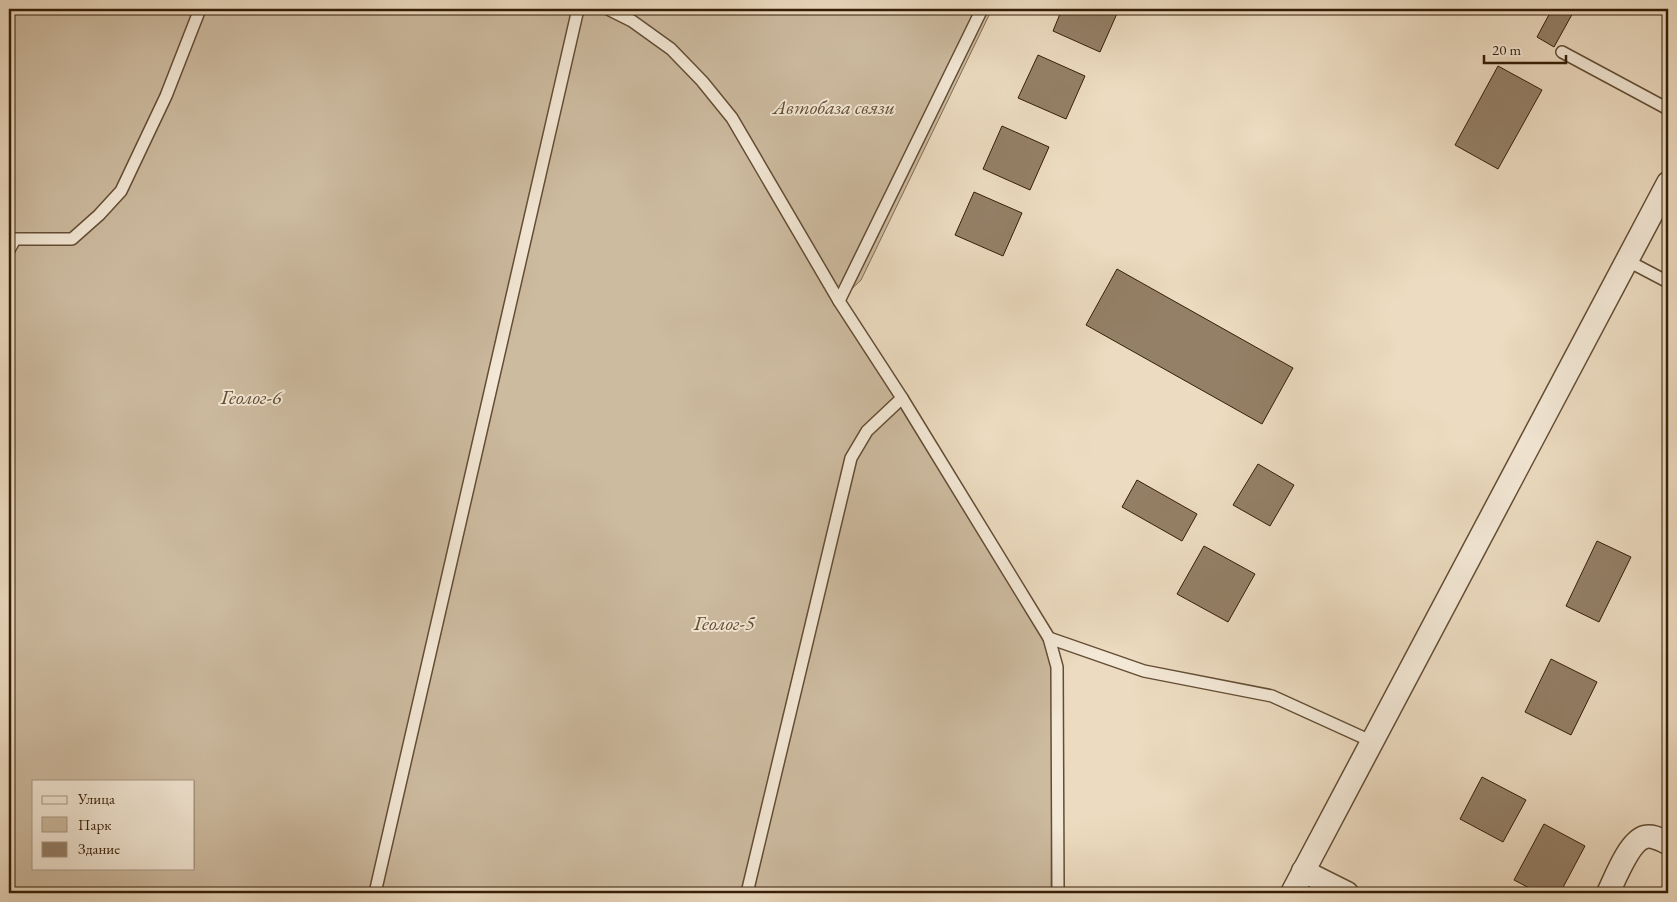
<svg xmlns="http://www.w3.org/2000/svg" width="1677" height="902" font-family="'EB Garamond',serif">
	<rect width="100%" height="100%" fill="#ecdbc0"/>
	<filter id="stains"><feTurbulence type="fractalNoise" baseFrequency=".004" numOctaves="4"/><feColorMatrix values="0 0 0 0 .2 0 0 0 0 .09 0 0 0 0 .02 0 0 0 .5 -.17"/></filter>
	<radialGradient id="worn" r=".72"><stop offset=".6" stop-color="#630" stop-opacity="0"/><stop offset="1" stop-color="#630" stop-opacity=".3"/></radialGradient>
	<path fill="#cdbba0" stroke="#816c53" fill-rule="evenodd" d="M 9,9 L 992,9 L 861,280 L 839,301 L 1053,637 L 1051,893 L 9,893 ZM 34,781 L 194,781 L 194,868 L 34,868 Z"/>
	<g fill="#948067" stroke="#351e06">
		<path d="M 1062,9 L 1119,9 L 1100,52 L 1053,31 Z"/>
		<path d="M 1552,9 L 1575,9 L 1554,47 L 1537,37 Z"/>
		<path d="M 1038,55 L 1085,76 L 1066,119 L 1018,98 Z"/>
		<path d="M 1498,66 L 1542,90 L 1498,169 L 1455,145 Z"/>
		<path d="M 1002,126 L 1049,147 L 1030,190 L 983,169 Z"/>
		<path d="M 974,192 L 1022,213 L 1003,256 L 955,235 Z"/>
		<path d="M 1117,269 L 1293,368 L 1262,424 L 1086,325 Z"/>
		<path d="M 1258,464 L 1294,485 L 1270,526 L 1233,505 Z"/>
		<path d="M 1137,480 L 1197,514 L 1182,541 L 1122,507 Z"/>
		<path d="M 1597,541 L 1631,557 L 1599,622 L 1566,606 Z"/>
		<path d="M 1204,546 L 1255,574 L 1228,622 L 1177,594 Z"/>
		<path d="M 1551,659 L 1597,682 L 1571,735 L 1525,712 Z"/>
		<path d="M 1482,777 L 1526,800 L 1503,842 L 1460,819 Z"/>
		<path d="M 1544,824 L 1585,846 L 1560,893 L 1539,893 L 1514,880 Z"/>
	</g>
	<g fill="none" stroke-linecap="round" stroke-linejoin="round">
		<g stroke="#634d34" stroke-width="14">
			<g id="service">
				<path d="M 608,9 L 632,21 L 671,49 L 702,81 L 732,118 L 839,301 L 902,398 L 1049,638 L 1057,667 L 1058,893"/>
				<path d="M 1562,52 L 1668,109"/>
				<path d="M 9,250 L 15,239 L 72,239 L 99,215 L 121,191 L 166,96 L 200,9"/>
				<path d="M 1628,261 L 1668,282"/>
				<path d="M 839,301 L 982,9"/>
				<path d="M 1049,638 L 1144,671 L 1272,696 L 1373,742"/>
				<path d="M 375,893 L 578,9"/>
				<path d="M 747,893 L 851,458 L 867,431 L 902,398"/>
			</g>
		</g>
		<g stroke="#634d34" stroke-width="25">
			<g id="minor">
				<path d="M 1303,871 L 1347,893"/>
				<path d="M 1292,893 L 1668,183"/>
				<path d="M 1608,893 C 1615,879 1629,841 1645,837 C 1653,835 1661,840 1668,843"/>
			</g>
		</g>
		<use href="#service" stroke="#f3e8d6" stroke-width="11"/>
		<use href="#minor" stroke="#f3e8d6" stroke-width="22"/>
	</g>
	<g text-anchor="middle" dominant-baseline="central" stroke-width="4" stroke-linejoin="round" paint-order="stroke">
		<g font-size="20" font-style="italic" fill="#634d34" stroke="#f3e8d6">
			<text x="834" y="107">Автобаза связи</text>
			<text x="251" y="397">Геолог-6</text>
			<text x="724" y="623">Геолог-5</text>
		</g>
	</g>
	<rect width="1677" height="902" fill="none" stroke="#ecdbc0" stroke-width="30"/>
	<rect x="10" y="10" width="1657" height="882" fill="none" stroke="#351e06" stroke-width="2.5"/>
	<rect x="15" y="15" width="1647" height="872" fill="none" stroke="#351e06"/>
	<rect x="32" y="780" width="162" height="90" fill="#f3e8d6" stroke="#a79783"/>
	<rect x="42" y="796" width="25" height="8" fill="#f3e8d6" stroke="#a79783"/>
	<text x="78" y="804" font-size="15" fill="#351e06">Улица</text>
	<rect x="42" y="817" width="25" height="15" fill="#cdbba0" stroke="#a79783"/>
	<text x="78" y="830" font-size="15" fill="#351e06">Парк</text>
	<rect x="42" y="842" width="25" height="15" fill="#948067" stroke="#a79783"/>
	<text x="78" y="854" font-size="15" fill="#351e06">Здание</text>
	<path d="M1484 55v8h82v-8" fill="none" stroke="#351e06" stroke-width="2.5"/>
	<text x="1492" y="55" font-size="15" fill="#351e06" stroke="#f3e8d6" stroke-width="4" paint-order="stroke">20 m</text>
	<rect width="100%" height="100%" filter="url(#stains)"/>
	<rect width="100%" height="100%" fill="url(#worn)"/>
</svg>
